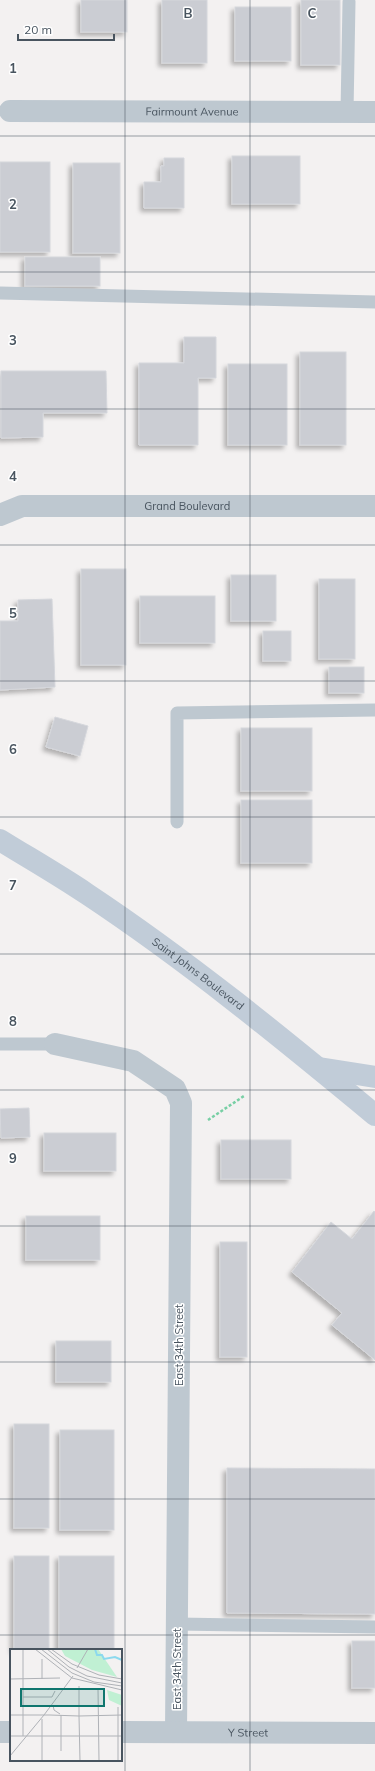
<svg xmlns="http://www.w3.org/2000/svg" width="375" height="1771" font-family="Mulish,sans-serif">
	<defs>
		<filter id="shadow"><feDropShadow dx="-3.5" dy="3.5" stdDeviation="2" flood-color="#0004"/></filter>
	</defs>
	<rect width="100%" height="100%" fill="#f3f1f1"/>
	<g fill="#cbcdd3" stroke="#d5d7dc" filter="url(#shadow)">
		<rect x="81" y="0" width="46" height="32"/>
		<rect x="162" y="0" width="45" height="63"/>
		<rect x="301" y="0" width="39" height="65"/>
		<rect x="235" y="7" width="56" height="54"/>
		<rect x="232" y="156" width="68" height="48"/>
		<path d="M 164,158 L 184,158 L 184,208 L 144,208 L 144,182 L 161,182 L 161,166 L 164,166 Z"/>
		<rect x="0" y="162" width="50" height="90"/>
		<rect x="73" y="163" width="47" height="90"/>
		<rect x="25" y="257" width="75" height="29"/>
		<path d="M 184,337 L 216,337 L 216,378 L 198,378 L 198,445 L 139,445 L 139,363 L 184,363 Z"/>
		<rect x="300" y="352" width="46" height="93"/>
		<rect x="228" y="364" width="59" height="81"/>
		<path d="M 1,371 L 106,371 L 107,413 L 43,413 L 43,437 L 1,438 Z"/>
		<rect x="81" y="569" width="45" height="96"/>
		<rect x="231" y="575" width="45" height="46"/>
		<rect x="319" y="579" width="36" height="80"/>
		<rect x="140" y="596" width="75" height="47"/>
		<path d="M 52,599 L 55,687 L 0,690 L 0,621 L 18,621 L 18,600 Z"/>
		<rect x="263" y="631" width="28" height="30"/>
		<rect x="329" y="667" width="35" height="26"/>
		<path d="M 55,717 L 88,726 L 80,756 L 46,747 Z"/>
		<rect x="241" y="728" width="71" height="63"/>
		<rect x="241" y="800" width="71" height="63"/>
		<path d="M 29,1108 L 30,1137 L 1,1138 L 0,1109 Z"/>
		<rect x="44" y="1133" width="72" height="38"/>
		<rect x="221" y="1140" width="70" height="39"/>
		<path d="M 374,1211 L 375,1212 L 375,1360 L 332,1325 L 342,1313 L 292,1272 L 331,1222 L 352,1239 Z"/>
		<rect x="26" y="1216" width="74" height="44"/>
		<rect x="220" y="1242" width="27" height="115"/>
		<rect x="56" y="1341" width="55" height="41"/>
		<rect x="14" y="1424" width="35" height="104"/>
		<rect x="60" y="1430" width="54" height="100"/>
		<path d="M 227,1468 L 375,1469 L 375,1614 L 227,1613 Z"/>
		<rect x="14" y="1556" width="35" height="94"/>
		<rect x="59" y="1556" width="55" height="94"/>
		<rect x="352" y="1641" width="23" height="47"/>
	</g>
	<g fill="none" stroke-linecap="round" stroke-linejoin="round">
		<path stroke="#77cfa4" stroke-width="2.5" stroke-dasharray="3 2" stroke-linecap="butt" d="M 208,1120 L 244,1096"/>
		<g stroke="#bec8d0" stroke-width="13">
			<path d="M 347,112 L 349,2"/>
			<path d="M 0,293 L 375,302"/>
			<path d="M 177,822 L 177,713 L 375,710"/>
			<path d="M 0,1044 L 55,1044"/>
			<path d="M 177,1624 L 375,1627"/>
		</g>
		<g stroke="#bec8d0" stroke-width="22">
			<path id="s1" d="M 10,111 L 375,112"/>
			<path id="s2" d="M 0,515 L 22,506 L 375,506"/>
			<path d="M 55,1044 L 133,1061 L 175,1089 L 181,1103 L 176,1732"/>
			<path d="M 0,1732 L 11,1732"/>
			<path id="s3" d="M 121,1732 L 375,1733"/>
		</g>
		<g stroke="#c1ccd8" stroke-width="22">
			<path id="s4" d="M 0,840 C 29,858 59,875 87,894 C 188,961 282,1038 375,1115"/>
			<path d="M 319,1068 L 375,1077"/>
		</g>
	</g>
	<path fill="none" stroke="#48545f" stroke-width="1" stroke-opacity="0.55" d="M 125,0 L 125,1771M 250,0 L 250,1771M 0,136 L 375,136M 0,272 L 375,272M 0,409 L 375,409M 0,545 L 375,545M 0,681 L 375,681M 0,817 L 375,817M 0,954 L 375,954M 0,1090 L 375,1090M 0,1226 L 375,1226M 0,1362 L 375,1362M 0,1499 L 375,1499M 0,1635 L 375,1635"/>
	<g text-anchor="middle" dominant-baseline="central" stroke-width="3" stroke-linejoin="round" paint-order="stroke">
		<g font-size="11" fill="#48545f" stroke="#fff">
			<text stroke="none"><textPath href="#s1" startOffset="182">Fairmount Avenue</textPath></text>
			<text stroke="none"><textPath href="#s2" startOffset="189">Grand Boulevard</textPath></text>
			<text stroke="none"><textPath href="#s4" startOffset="239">Saint Johns Boulevard</textPath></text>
			<text transform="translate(179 1345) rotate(-90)">East 34th Street</text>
			<text transform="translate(177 1669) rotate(-90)">East 34th Street</text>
			<text stroke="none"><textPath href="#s3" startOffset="127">Y Street</textPath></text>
		</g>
	</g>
	<g transform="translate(10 1649)">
		<rect width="112" height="112" fill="#f3f1f1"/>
		<path d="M 51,0 L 88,0 L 107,28 L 82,21 L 55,7 ZM 97,41 L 112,46 L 112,57 L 99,51 Z" fill="#c0f0d3"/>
		<path fill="none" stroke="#8cd9ee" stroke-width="2" d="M 85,0 L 87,6 L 92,6 L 94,10 L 105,8 L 112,11"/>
		<path fill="none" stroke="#afb2b7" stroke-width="1" d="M 25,0 L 62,29 L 112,41M 31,0 L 62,24 L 84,33 L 112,37M 37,0 L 59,18 L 77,27 L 112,34M 41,0 L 62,15 L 89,26 L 112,30M 32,10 L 32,30M 67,19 L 78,0M 0,30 L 50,29M 69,37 L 69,67 L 112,66M 88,40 L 89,112M 13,48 L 42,48 L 45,42M 43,56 L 44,61 L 50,65M 0,66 L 40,66M 34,66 L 63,27M 40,66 L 69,67 L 70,112M 51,66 L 51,102M 32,70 L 32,112M 0,87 L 112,87M 13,87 L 13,0M 0,107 L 34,66M 108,112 L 108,58"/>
		<path fill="#0f766e" fill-opacity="0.15" stroke="#0f766e" stroke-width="2" d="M 11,40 L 94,40 L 94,57 L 11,57 Z"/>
		<rect width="112" height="112" fill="none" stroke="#48545f" stroke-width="2"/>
	</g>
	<g font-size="13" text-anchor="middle" font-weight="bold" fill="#48545f" stroke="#fff" stroke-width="3" stroke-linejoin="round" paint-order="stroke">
		<text x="188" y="18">B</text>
		<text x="312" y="18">C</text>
		<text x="13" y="73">1</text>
		<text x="13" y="209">2</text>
		<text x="13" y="345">3</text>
		<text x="13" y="481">4</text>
		<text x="13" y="618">5</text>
		<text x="13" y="754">6</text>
		<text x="13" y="890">7</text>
		<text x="13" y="1026">8</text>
		<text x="13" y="1163">9</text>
	</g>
	<path d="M18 34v6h96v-6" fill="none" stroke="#48545f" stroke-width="2"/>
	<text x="24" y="34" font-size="12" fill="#48545f" stroke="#ffffff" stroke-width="3" paint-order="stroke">20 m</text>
</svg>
